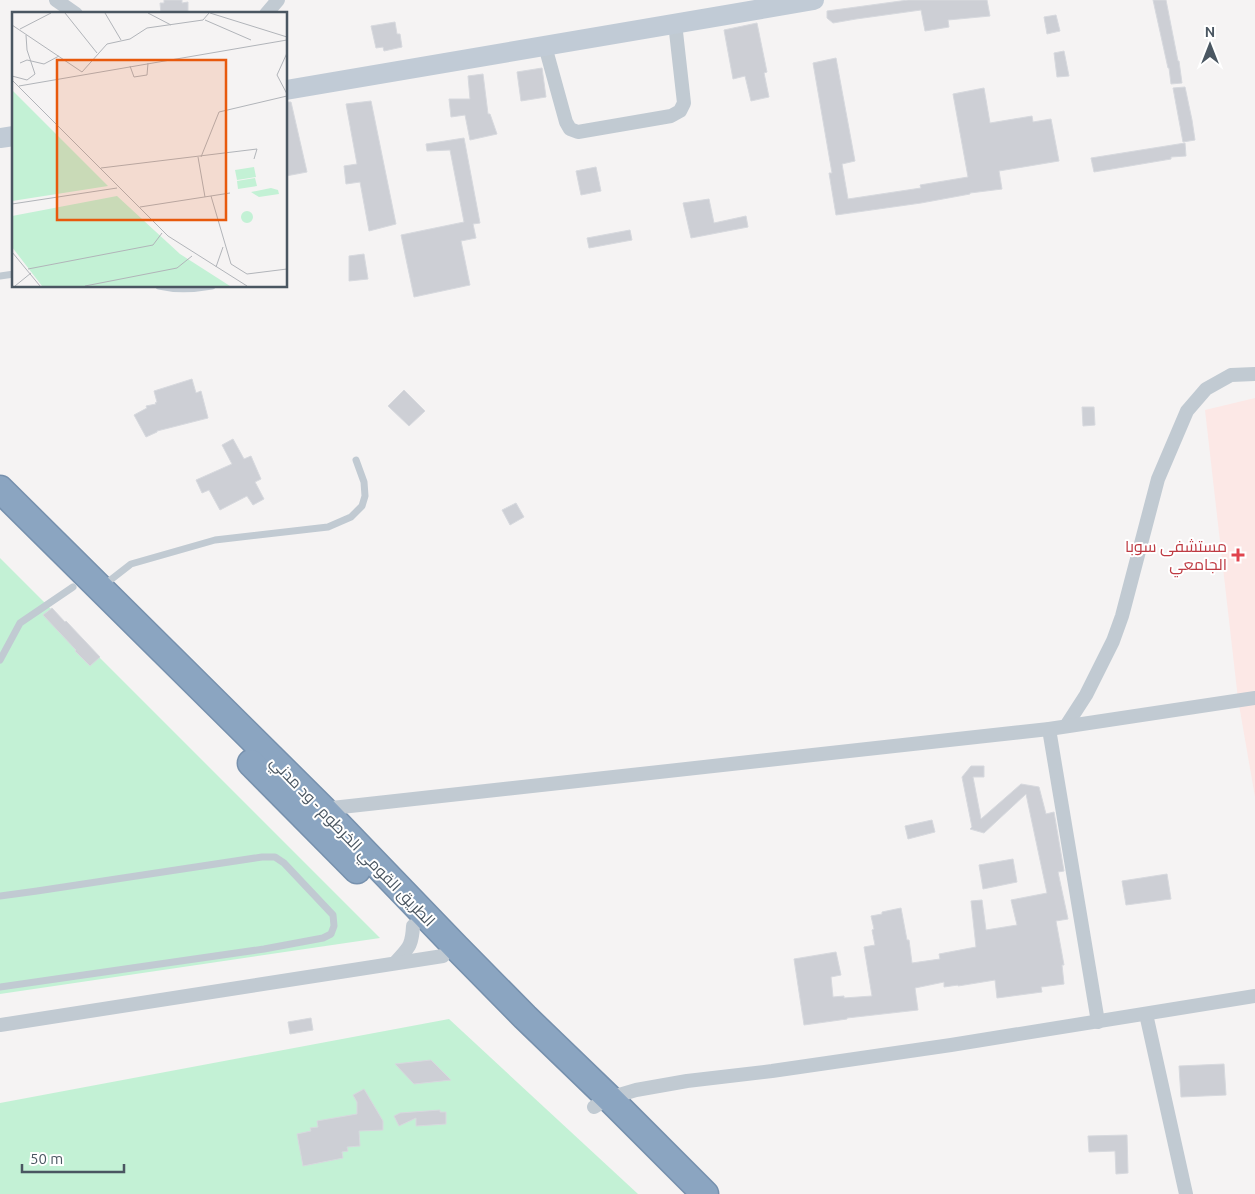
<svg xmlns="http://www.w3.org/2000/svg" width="1255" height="1194" font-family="Ubuntu,Cairo,sans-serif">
	<rect width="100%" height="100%" fill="#f5f3f3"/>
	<path fill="#fce8e6" d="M 1255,398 L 1255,797 L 1238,699 L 1205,410 Z"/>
	<g fill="#c3f1d5">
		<path d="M 0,558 L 380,938 L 0,994 Z"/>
		<path d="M 449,1019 L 638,1194 L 0,1194 L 0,1103 Z"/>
	</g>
	<g fill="#cdcfd5" stroke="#d7d9de">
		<path d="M 164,0 L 182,0 L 182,3 L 188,2 L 188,14 L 161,14 L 160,3 L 164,3 Z"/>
		<path d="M 908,0 L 987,0 L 990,16 L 948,20 L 949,27 L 925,31 L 921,10 L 856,19 L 833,23 L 827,18 L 827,11 Z"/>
		<path d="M 1153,0 L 1166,0 L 1178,61 L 1179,61 L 1182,83 L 1171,84 L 1169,68 L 1168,68 Z"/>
		<path d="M 1056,15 L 1060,31 L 1047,34 L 1044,17 Z"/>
		<path d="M 395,22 L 397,34 L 400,34 L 402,47 L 384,51 L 383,47 L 376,48 L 371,26 Z"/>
		<path d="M 757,23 L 767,72 L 764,73 L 769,97 L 751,101 L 745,76 L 733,79 L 724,30 Z"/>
		<path d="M 1064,51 L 1069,76 L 1057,77 L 1054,53 Z"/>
		<path d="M 836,58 L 855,161 L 842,164 L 848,199 L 921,188 L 920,185 L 968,177 L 953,94 L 984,88 L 990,123 L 1032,116 L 1033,122 L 1051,119 L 1059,161 L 999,171 L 1002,189 L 970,193 L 970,194 L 921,203 L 836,215 L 829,173 L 832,173 L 813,63 Z"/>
		<path d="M 542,68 L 546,97 L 521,101 L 517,72 Z"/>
		<path d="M 483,74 L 488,114 L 490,114 L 497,134 L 470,140 L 465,115 L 451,117 L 449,99 L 470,99 L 468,76 Z"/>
		<path d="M 1185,87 L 1192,120 L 1195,140 L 1183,142 L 1173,88 Z"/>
		<path d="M 371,101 L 396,224 L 369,231 L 360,182 L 346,184 L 344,166 L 357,164 L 346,104 Z"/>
		<path d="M 286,102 L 291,102 L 307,172 L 286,176 Z"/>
		<path d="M 464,138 L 480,223 L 473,224 L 476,238 L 461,241 L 470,285 L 414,297 L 401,235 L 464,222 L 450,150 L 427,151 L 426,144 Z"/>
		<path d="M 1185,143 L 1186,156 L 1171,157 L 1171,159 L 1094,172 L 1091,158 Z"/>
		<path d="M 596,167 L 601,191 L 581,195 L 576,171 Z"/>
		<path d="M 709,199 L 714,223 L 746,216 L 748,227 L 691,238 L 683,203 Z"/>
		<path d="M 630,230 L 632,240 L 589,248 L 587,238 Z"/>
		<path d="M 364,254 L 368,279 L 349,281 L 349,256 Z"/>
		<path d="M 192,379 L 196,393 L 201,391 L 208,418 L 157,431 L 157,432 L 146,437 L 134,415 L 147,408 L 146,406 L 156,404 L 155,403 L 157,402 L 154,391 Z"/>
		<path d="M 404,390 L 425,411 L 409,426 L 388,406 Z"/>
		<path d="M 1082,407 L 1094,407 L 1095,425 L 1083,426 Z"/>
		<path d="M 233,439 L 244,459 L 251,456 L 261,479 L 255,482 L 264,499 L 253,505 L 247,496 L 220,510 L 209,490 L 202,493 L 196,480 L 232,464 L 222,445 Z"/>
		<path d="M 516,503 L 524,517 L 510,525 L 502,510 Z"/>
		<path d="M 52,608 L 65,622 L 66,621 L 100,657 L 90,666 L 75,651 L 76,650 L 43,615 Z"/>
		<path d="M 971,766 L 984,766 L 984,777 L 973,777 L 981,819 L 1021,784 L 1039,787 L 1046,814 L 1054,812 L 1064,871 L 1058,872 L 1068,919 L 1056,921 L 1064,965 L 1062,965 L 1064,984 L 1041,987 L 1042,992 L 997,998 L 995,980 L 958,986 L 958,985 L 944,987 L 944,982 L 915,988 L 918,1010 L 847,1018 L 847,1019 L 804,1025 L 794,959 L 836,952 L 841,975 L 831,977 L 833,997 L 844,996 L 844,998 L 872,996 L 864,947 L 875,945 L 872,930 L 874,929 L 871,916 L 882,914 L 882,912 L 901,908 L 907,940 L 909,940 L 912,963 L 940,959 L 939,954 L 976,947 L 971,901 L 982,900 L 986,930 L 1017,925 L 1011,900 L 1047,893 L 1026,794 L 984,833 L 970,829 L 972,827 L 962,777 Z"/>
		<path d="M 932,820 L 935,832 L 908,839 L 905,826 Z"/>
		<path d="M 1013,859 L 1017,882 L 983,889 L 979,865 Z"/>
		<path d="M 1167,874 L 1171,899 L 1126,905 L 1122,881 Z"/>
		<path d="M 311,1018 L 313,1030 L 290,1034 L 288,1022 Z"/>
		<path d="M 431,1060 L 451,1080 L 414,1084 L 395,1064 Z"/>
		<path d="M 1224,1064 L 1226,1095 L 1181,1097 L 1179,1066 Z"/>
		<path d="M 364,1089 L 383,1121 L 383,1130 L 359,1131 L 360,1146 L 347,1147 L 348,1151 L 342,1152 L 343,1158 L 303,1166 L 297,1134 L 311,1131 L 310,1128 L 318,1127 L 317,1121 L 357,1114 L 357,1102 L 353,1095 Z"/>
		<path d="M 440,1110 L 440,1112 L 446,1112 L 446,1124 L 416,1126 L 416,1118 L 399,1126 L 394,1116 L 400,1113 Z"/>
		<path d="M 1127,1135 L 1128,1173 L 1116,1174 L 1115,1151 L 1089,1152 L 1088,1136 Z"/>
	</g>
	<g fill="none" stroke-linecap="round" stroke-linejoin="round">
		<g stroke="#7690ad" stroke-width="29">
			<g id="highway">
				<path d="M 0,489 L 323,809 L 456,947 L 525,1017 L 609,1098 L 705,1194"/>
				<path d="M 251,763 L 357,870"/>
			</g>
		</g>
		<g stroke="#c1cad2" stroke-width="7">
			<path d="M 0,276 L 14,274"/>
			<path d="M 159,286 C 176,290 195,289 212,286"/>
			<path d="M 104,585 L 131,564 L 215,540 L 328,527 L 351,517 L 362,506 L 365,496 L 364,482 L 356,460"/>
			<path d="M 0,660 L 20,623 L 73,587"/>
			<path d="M 0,896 L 37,891 L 262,857 L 275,857 L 284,863 L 333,915 L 334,926 L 331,934 L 323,938 L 264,949 L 0,987"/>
		</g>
		<g stroke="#c1cad2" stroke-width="14">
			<path d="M 56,0 L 76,14"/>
			<path d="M 266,14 L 278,0"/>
			<path d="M 545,46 L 566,122 L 570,129 L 578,132 L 671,116 L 680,111 L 684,103 L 675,23"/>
			<path d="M 1066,726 L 1086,695 L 1113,641 L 1122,616 L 1158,479 L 1187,411 L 1206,389 L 1231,375 L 1255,374"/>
			<path d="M 1049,729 L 1098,1022"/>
			<path d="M 323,809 L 1049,729 L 1255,698"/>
			<path d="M 395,963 C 408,948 412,947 413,926"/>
			<path d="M 1146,1014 L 1186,1194"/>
			<path d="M 0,1025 L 443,956"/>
			<path d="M 594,1107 L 609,1098 L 636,1090 L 687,1081 L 772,1071 L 951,1045 L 1255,996"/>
		</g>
		<g stroke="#c1cbd6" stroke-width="20">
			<path d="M 286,90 L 814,0"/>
			<path d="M 0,138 L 14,136"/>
		</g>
		<use href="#highway" stroke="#8ba5c1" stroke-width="26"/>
	</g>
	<path fill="#e0444e" stroke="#fff" stroke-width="2" d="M1235.5 547.5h5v5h5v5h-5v5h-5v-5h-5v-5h5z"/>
	<g text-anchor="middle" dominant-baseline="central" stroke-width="4" stroke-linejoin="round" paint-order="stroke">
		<g font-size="16" fill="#be3a42" stroke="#fff" text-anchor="end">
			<text x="1227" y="546">مستشفى سوبا<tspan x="1227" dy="18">الجامعي</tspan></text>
		</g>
		<g font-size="16" fill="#4a5661" stroke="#fff">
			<text transform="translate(353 841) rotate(46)">الطريق القومي الخرطوم - ود مدني</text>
		</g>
	</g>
	<g transform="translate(12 12)">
		<rect width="275" height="275" fill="#f5f3f3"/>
		<path d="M 0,78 L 96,174 L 0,189 ZM 242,155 L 244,165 L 225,168 L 223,158 ZM 243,166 L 245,174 L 226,177 L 225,169 ZM 259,176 L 266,178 L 267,182 L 247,185 L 239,180 ZM 105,184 L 168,242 L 218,274 L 30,274 L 0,235 L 0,204 ZM229 205a6 6 0 1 1 12 0a6 6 0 1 1-12 0Z" fill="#c3f1d5"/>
		<path fill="none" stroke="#b1b4b9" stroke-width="1" d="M 53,1 L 85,41M 93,1 L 109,28M 136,1 L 159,13M 198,1 L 275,25M 193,8 L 239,28M 0,13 L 70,60M 8,17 L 39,1M 275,41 L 265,63 L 275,82M 8,51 L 15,48 L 32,52 L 47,44M 118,54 L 122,65 L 135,63 L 136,51M 70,60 L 95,32 L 118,27 L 135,16 L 191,8 L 197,1M 0,64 L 15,68 L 23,62 L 15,38 L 14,23M 0,68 L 156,224 L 235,274M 7,74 L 275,28M 186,145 L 193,185M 189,145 L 207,100 L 275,84M 89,156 L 245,137 L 242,147M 199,184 L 219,252 L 235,262 L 275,257M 0,192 L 105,176M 128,195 L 218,181M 0,240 L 28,274M 204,255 L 211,235M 16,257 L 141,233 L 150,221M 3,274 L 19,261M 73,274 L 165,256 L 180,244"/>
		<path fill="#e8590c" fill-opacity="0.15" stroke="#e8590c" stroke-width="2.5" d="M 45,48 L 214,48 L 214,208 L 45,208 Z"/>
		<rect width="275" height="275" fill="none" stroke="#4a5661" stroke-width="2.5"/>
	</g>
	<g transform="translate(1210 45)" stroke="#ffffff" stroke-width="4" paint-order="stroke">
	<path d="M0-4L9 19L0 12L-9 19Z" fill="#4a5661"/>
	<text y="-8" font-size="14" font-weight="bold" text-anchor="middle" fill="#4a5661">N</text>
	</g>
	<path d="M22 1164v8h102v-8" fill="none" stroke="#4a5661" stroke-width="2.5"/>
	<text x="30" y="1164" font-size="15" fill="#4a5661" stroke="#ffffff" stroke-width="4" paint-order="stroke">50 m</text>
</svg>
